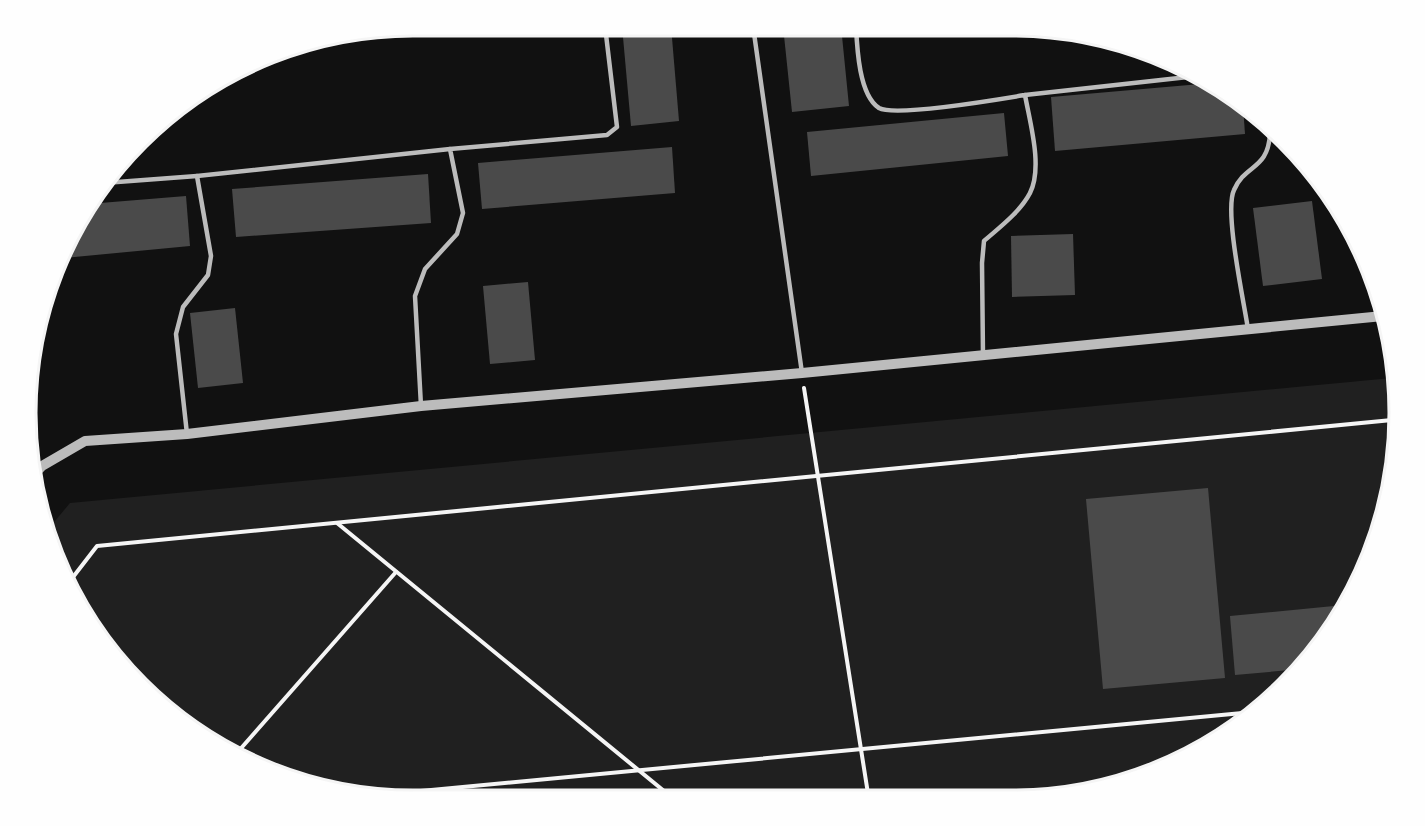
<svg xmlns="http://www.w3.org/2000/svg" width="1425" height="826" font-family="'Source Serif 4',serif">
	<rect width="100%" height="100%" fill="#111"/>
	<path fill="#202020" d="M 1392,378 L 1392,488 L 1334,628 L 1286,687 L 1206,748 L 1136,780 L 1038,800 L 387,800 L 288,780 L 198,735 L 106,649 L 46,538 L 45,533 L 70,503 Z"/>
	<g fill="#4a4a4a">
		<path d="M 622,26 L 671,26 L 679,121 L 631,126 Z"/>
		<path d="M 783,26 L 841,26 L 849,106 L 792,112 Z"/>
		<path d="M 1212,83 L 1227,91 L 1243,106 L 1245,134 L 1055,151 L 1051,97 Z"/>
		<path d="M 1004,113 L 1008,156 L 811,176 L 807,132 Z"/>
		<path d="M 672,147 L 675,193 L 482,209 L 478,163 Z"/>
		<path d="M 428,174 L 431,223 L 236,237 L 232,189 Z"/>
		<path d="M 186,196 L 190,246 L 64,258 L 88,204 Z"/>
		<path d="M 1312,201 L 1322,279 L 1263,286 L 1253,208 Z"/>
		<path d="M 1073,234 L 1075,295 L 1012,297 L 1011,236 Z"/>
		<path d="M 528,282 L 535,360 L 490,364 L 483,286 Z"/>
		<path d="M 235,308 L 243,383 L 198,388 L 190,313 Z"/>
		<path d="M 1208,488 L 1225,678 L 1103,689 L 1086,499 Z"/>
		<path d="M 1344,605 L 1334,628 L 1301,669 L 1235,675 L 1230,616 Z"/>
	</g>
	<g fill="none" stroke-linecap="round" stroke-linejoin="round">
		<g stroke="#f5f5f5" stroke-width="4">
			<path d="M 804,388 L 869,800"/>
			<path d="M 337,523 L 675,800"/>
			<path d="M 70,581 L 97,546 L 1392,420"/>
			<path d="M 236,754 L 396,572"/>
			<path d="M 368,796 L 1253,712"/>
		</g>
		<g stroke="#bcbcbc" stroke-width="4.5">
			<path d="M 753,26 L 802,373"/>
			<path d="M 856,26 C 857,48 859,95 879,108 C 895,117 1001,99 1025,95 C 1030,123 1043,167 1030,193 C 1020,212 1000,227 984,241 L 982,263 L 983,356"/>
			<path d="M 1025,95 L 1197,76"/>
			<path d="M 104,183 L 197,176"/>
			<path d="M 1248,329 C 1244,302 1224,211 1234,190 C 1245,164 1268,170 1270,134"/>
			<path d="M 421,406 L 415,296 L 425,269 L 457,234 L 463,213 L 450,149 L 607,135 L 617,127 L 605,26"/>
			<path d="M 187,434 L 176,334 L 183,307 L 208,275 L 211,256 L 197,176 L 450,149"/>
		</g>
		<path stroke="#bcbcbc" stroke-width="10" d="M 35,473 L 42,466 L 85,441 L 187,434 L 421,406 L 802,373 L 1383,316"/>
	</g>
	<path d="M0 0H1425V826H0ZM413 36H1012A377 377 0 0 1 1389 413V413A377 377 0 0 1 1012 790H413A377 377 0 0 1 36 413V413A377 377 0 0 1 413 36Z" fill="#fefefe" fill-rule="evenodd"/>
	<path fill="none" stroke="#f5f5f5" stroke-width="3" d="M413 36H1012A377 377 0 0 1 1389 413V413A377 377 0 0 1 1012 790H413A377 377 0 0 1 36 413V413A377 377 0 0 1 413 36Z"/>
</svg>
